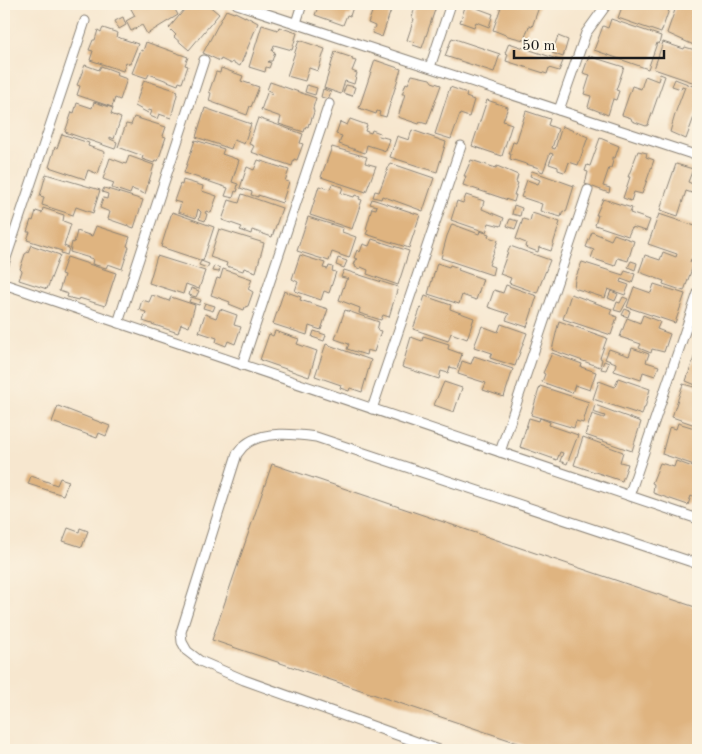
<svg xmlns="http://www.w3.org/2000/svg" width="702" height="754" font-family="'Old Standard TT',serif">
	<rect width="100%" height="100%" fill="#fcf5e5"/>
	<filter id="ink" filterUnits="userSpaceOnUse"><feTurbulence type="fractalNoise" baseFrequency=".02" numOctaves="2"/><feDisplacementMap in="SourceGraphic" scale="10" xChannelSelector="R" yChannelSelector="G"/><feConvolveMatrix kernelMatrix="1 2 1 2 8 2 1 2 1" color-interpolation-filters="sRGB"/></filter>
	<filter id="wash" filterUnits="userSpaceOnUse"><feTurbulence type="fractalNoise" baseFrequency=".0096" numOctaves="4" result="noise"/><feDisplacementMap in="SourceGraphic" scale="20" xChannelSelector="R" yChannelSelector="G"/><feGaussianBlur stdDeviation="1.12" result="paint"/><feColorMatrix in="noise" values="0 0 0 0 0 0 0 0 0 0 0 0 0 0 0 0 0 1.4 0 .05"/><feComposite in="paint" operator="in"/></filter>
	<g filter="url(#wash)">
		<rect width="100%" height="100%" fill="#f7e7cf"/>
		<g id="blocks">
			<g fill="#dfb480">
				<path d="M 136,4 L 178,4 L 173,6 L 178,15 L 147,34 L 142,25 L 131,31 L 126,21 L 135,16 L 130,7 Z"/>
				<path d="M 189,4 L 193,4 L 199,9 L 204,4 L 207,4 L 219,14 L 189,50 L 174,37 L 176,35 L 169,28 Z"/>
				<path d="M 319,4 L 354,4 L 350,16 L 347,15 L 343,25 L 315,15 Z"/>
				<path d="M 375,4 L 393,4 L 382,37 L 372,33 L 375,26 L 368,23 Z"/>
				<path d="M 419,4 L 437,4 L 422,48 L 413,45 L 414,42 L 407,40 L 414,19 L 412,18 L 415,6 L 418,7 Z"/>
				<path d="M 466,4 L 493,14 L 489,27 L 476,22 L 474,27 L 460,22 Z"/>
				<path d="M 502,4 L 540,4 L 532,27 L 529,26 L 524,40 L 508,36 L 493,30 Z"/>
				<path d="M 623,4 L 671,4 L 661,33 L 618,18 Z"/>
				<path d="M 677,4 L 698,4 L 698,29 L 696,34 L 698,35 L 698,47 L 667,33 Z"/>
				<path d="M 226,10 L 234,13 L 235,12 L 245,17 L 245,16 L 258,23 L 240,66 L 232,62 L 231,64 L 221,59 L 220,61 L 203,53 Z"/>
				<path d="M 123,17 L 126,25 L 119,29 L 115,21 Z"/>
				<path d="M 611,19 L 661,36 L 659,44 L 657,43 L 648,69 L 594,50 L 603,26 L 608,28 Z"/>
				<path d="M 262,25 L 278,30 L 279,27 L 297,33 L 292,50 L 274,45 L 272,51 L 275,52 L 272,61 L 269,61 L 268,62 L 271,63 L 269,68 L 266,67 L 265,72 L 249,67 Z"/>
				<path d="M 103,28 L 118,33 L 117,37 L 138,44 L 130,64 L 126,62 L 123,71 L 90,60 L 93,51 L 89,50 L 93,40 L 95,40 L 98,30 L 101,32 Z"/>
				<path d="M 558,36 L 568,40 L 563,57 L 552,53 Z"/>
				<path d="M 452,38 L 500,54 L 494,72 L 445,56 Z"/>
				<path d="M 299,40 L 325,49 L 318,71 L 309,68 L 305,81 L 287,76 Z"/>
				<path d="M 146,42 L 188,57 L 185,65 L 188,66 L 182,83 L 179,82 L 178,85 L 149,74 L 147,78 L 132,73 L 141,50 L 143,51 Z"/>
				<path d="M 663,42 L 684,49 L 685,47 L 695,50 L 694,53 L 698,54 L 698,84 L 654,69 Z"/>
				<path d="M 509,43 L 563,61 L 559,71 L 549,68 L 547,74 L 506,61 L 508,54 L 505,53 Z"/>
				<path d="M 335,52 L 353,58 L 352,60 L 356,61 L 352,71 L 357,73 L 354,84 L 345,81 L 341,94 L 324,88 Z"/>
				<path d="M 589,56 L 624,67 L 616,90 L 619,91 L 616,100 L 613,99 L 608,115 L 588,107 L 591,96 L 584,94 L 590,75 L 583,73 Z"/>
				<path d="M 375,60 L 401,69 L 386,117 L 379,115 L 380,112 L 377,111 L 376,114 L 359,108 Z"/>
				<path d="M 85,65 L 99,70 L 101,66 L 117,72 L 116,75 L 127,79 L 120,100 L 115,98 L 112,107 L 77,95 L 80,86 L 77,85 Z"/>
				<path d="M 221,68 L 243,76 L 241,81 L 259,87 L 251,107 L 250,106 L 247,115 L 209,101 L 211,93 L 209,92 L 216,72 L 220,73 Z"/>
				<path d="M 660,74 L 665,76 L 648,125 L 646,126 L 632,121 L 631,118 L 622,115 L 632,86 L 641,89 L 645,76 L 658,81 Z"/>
				<path d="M 412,75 L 430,79 L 432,82 L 441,85 L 427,124 L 420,122 L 419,124 L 398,117 L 405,94 L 402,94 L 406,83 L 408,84 Z"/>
				<path d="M 675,79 L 693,86 L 693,85 L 698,87 L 698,106 L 686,139 L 670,132 L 676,111 L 685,87 L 682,86 L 681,89 L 672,86 Z"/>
				<path d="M 144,80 L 178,91 L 171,118 L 159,114 L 157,119 L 150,116 L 152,111 L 149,110 L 148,113 L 135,106 Z"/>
				<path d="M 270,82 L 316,98 L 313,108 L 314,112 L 310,124 L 309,123 L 308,127 L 306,126 L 304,132 L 279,124 L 281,117 L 261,110 L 267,93 L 271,94 L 272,92 L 267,90 Z"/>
				<path d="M 307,85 L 317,88 L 315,95 L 305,92 Z"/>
				<path d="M 346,85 L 355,87 L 352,96 L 343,93 Z"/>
				<path d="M 450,87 L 467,93 L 466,97 L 474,100 L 469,117 L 460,114 L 451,139 L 435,134 Z"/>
				<path d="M 323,89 L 331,92 L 328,99 L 321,97 Z"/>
				<path d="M 487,100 L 508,107 L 503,121 L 512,124 L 502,156 L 472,146 Z"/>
				<path d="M 94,102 L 113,108 L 111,114 L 121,118 L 114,139 L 110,137 L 110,139 L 117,142 L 115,149 L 65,132 L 72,112 L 74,113 L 77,103 L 92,108 Z"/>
				<path d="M 205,108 L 251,124 L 244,144 L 234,140 L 231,149 L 196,137 Z"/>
				<path d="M 526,111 L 550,119 L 548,125 L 558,129 L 552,148 L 555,149 L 562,126 L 588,137 L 578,165 L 569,162 L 566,171 L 564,172 L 558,170 L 558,167 L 549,164 L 553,154 L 550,153 L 543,172 L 538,170 L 539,168 L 510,159 L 511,154 L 509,154 L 513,142 L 516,143 Z"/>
				<path d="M 134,117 L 166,127 L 163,136 L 166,137 L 158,161 L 155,160 L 154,163 L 142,159 L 143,156 L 118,147 L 126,124 L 131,125 Z"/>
				<path d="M 258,118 L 303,134 L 300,143 L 303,144 L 297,160 L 294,159 L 292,166 L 251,152 L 254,146 L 249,144 Z"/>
				<path d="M 350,119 L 367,125 L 365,131 L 371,133 L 372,130 L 380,133 L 379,136 L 390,139 L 386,151 L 367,145 L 365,153 L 339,144 L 342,136 L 336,134 L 340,122 L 347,125 Z"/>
				<path d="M 412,130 L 446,142 L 437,172 L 390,157 L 397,136 L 409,140 Z"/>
				<path d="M 62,134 L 89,143 L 88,146 L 105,152 L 98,174 L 88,170 L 85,179 L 49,167 L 55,147 L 57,148 Z"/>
				<path d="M 600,138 L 619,146 L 615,158 L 612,157 L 612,160 L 613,161 L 611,168 L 609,168 L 603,186 L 610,188 L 609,193 L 585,184 L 588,172 L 585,171 L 587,165 L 590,166 Z"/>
				<path d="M 195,140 L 224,149 L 222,154 L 239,160 L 232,182 L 238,184 L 237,189 L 238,189 L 237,192 L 235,191 L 233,198 L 225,196 L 228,188 L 184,173 Z"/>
				<path d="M 332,147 L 367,157 L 365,163 L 376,166 L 366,192 L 321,177 Z"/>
				<path d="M 638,151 L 647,153 L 646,157 L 654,160 L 642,194 L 634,192 L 631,201 L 623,198 L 630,177 L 628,177 Z"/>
				<path d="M 129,156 L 154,165 L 145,194 L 132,189 L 130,194 L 112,188 L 114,183 L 103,179 L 110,158 L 126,164 Z"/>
				<path d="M 258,160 L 289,170 L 285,181 L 289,182 L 282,203 L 258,195 L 258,197 L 251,195 L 252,192 L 240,188 L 247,167 L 254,170 Z"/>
				<path d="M 471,160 L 496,168 L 497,166 L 518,175 L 516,182 L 518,183 L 514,195 L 516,195 L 514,202 L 463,185 L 466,176 L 464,176 Z"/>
				<path d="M 390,163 L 434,178 L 423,211 L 382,196 L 381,199 L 373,197 L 375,191 L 379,192 Z"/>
				<path d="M 676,164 L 693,169 L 688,182 L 695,185 L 692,193 L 686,191 L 678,216 L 660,210 Z"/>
				<path d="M 532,171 L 574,186 L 566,212 L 563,211 L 561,217 L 540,211 L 542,204 L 521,197 L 527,180 L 538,184 L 540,180 L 530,176 Z"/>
				<path d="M 46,174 L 100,190 L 93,213 L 76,207 L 73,215 L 42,205 L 44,197 L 40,196 Z"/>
				<path d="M 183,180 L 203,186 L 202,191 L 217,196 L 211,213 L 206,211 L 205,213 L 207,214 L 205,221 L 199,219 L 201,212 L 198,209 L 196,218 L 178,212 L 181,203 L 174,201 L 180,184 L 182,185 Z"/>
				<path d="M 332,184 L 343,187 L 341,193 L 354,197 L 355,195 L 360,197 L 359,199 L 362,200 L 352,229 L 310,215 L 319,186 L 330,189 Z"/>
				<path d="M 104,188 L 143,200 L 134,228 L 108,219 L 110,212 L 100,208 L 103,198 L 107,199 L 108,194 L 102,192 Z"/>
				<path d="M 242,194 L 282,208 L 272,237 L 252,230 L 251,234 L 240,230 L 242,227 L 222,220 L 229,200 L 239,203 Z"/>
				<path d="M 466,195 L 484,201 L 482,209 L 504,218 L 501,226 L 489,223 L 486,232 L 451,220 L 457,201 L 463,203 Z"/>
				<path d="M 372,199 L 420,215 L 409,248 L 366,234 L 368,230 L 366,229 L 372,208 L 376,209 L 377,206 L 370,204 Z"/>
				<path d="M 603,199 L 632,208 L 630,213 L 650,220 L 646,231 L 632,227 L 628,236 L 595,225 L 598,215 L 596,215 Z"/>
				<path d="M 514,205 L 522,208 L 520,216 L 512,214 Z"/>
				<path d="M 43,208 L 64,215 L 63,221 L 71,224 L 64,246 L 69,248 L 67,255 L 61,253 L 62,251 L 27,240 L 30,232 L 27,232 L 31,220 L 33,221 L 36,211 L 42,213 Z"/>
				<path d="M 172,212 L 214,227 L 203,261 L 161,247 Z"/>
				<path d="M 532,213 L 560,222 L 551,251 L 539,247 L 538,252 L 525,247 L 526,243 L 516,239 L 523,219 L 530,221 Z"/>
				<path d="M 659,214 L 698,227 L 698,254 L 696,260 L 691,259 L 690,262 L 694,263 L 684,291 L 663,284 L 664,281 L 639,272 L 645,255 L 660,260 L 663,252 L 676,257 L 677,254 L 648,244 Z"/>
				<path d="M 308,217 L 343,228 L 342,232 L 356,237 L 349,258 L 332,252 L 329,261 L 297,251 Z"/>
				<path d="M 510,219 L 518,221 L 515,229 L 507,226 Z"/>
				<path d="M 452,224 L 479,234 L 480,231 L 489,234 L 488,237 L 498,240 L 489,265 L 494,267 L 492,275 L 441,258 L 447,236 Z"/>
				<path d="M 96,226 L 130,237 L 127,246 L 129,247 L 122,269 L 108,264 L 106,268 L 92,264 L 93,259 L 70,252 L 72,242 L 74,243 L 77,231 L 92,236 Z"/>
				<path d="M 219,229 L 264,243 L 256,272 L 244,268 L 243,271 L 226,266 L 227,263 L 210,257 Z"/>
				<path d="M 592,232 L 611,240 L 614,234 L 634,241 L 628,261 L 618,258 L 615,266 L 591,258 L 594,250 L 586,247 Z"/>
				<path d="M 372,239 L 409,251 L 398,285 L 367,274 L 368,270 L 361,267 L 360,269 L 355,267 L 356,265 L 354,265 L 356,260 L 358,259 L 354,258 L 357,250 L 360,252 L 363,244 L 369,246 Z"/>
				<path d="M 31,245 L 60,255 L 47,289 L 19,280 L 22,271 L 20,269 L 25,254 L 28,252 Z"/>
				<path d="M 510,246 L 550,260 L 537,293 L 509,283 L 511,278 L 500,274 Z"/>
				<path d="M 300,255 L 325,263 L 323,268 L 328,269 L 329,266 L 333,267 L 332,271 L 336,272 L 329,293 L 324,291 L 321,300 L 295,291 L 298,282 L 292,279 Z"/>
				<path d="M 157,256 L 205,271 L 199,289 L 186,284 L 183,294 L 149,283 Z"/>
				<path d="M 67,257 L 116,273 L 105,306 L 79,298 L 78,300 L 67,297 L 68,294 L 59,291 L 64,275 L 61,274 Z"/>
				<path d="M 338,258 L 347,261 L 344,268 L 336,265 Z"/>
				<path d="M 201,261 L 209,264 L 207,268 L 199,265 Z"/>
				<path d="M 631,261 L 637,263 L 635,270 L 628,267 Z"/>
				<path d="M 582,262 L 623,275 L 625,271 L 635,274 L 632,283 L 621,279 L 620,282 L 629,285 L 625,295 L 608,289 L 605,298 L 574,288 L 575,279 Z"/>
				<path d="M 437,263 L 449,267 L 450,265 L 459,268 L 458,270 L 483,279 L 476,300 L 462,295 L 459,304 L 428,294 Z"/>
				<path d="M 214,266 L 220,268 L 219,272 L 212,271 Z"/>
				<path d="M 223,269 L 252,279 L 248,289 L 253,292 L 248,306 L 245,307 L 244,310 L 229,304 L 230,302 L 211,295 L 217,278 L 220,279 Z"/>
				<path d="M 344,270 L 398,287 L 389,317 L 383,315 L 381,320 L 359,313 L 360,308 L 339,300 L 346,280 L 349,279 L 341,277 Z"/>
				<path d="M 654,284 L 685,294 L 675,323 L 627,307 L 634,287 L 651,293 Z"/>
				<path d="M 506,285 L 537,296 L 527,327 L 506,320 L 509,314 L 488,307 L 494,290 L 503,293 Z"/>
				<path d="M 191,288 L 199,291 L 196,297 L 189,295 Z"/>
				<path d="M 284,291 L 301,297 L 300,300 L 328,309 L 321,330 L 309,326 L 307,335 L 273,324 Z"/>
				<path d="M 611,291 L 618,294 L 615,301 L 608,298 Z"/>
				<path d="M 571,294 L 612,309 L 610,314 L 617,317 L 611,335 L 563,319 Z"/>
				<path d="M 152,295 L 169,301 L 171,297 L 195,305 L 189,327 L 181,324 L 178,333 L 143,321 L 146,312 L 139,310 L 142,300 L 149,302 Z"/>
				<path d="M 425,296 L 451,305 L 450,309 L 474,318 L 467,339 L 451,333 L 448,341 L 413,329 Z"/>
				<path d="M 191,297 L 201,300 L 199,305 L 189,302 Z"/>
				<path d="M 623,297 L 628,299 L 621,312 L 614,310 L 617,302 L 620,303 Z"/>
				<path d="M 205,303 L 215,306 L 213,311 L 203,308 Z"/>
				<path d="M 220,309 L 237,315 L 234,325 L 241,327 L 235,344 L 228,341 L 226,346 L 216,342 L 217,338 L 199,332 L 205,314 L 216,318 Z"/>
				<path d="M 625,309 L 630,311 L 628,317 L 622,315 Z"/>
				<path d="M 345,310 L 379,322 L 377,330 L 381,331 L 374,352 L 367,350 L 366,355 L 347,349 L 349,344 L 335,339 Z"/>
				<path d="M 643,315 L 660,322 L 657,329 L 670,334 L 664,352 L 652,349 L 651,353 L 639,348 L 641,344 L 620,337 L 627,318 L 640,323 Z"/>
				<path d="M 559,321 L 607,338 L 600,358 L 602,359 L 600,367 L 552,350 Z"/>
				<path d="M 501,324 L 527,333 L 515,366 L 490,358 L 492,353 L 474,347 L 482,326 L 498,332 Z"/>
				<path d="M 275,331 L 299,339 L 297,344 L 317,351 L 309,377 L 260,360 L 269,334 L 273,336 Z"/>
				<path d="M 314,331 L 326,335 L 324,341 L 312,337 Z"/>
				<path d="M 423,336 L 449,344 L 448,349 L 462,354 L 457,369 L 450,367 L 448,373 L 441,371 L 439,379 L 402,367 L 411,337 L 422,341 Z"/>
				<path d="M 326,344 L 371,360 L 362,392 L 350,388 L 349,391 L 340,388 L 341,385 L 315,376 Z"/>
				<path d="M 698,346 L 698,386 L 686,381 Z"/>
				<path d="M 632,348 L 649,354 L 646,362 L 659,366 L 655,376 L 643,372 L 641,380 L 614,371 L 616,363 L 605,359 L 609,349 L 629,356 Z"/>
				<path d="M 552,353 L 582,364 L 581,367 L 596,372 L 590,390 L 575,385 L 572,393 L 542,382 L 545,374 L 543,373 Z"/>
				<path d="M 474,356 L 513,369 L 504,397 L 483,390 L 486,383 L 458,374 L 462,361 L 471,364 Z"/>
				<path d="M 604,361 L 609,363 L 606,370 L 601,369 Z"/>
				<path d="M 618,378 L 650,389 L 645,408 L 644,408 L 642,415 L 593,399 L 599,381 L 615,387 Z"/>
				<path d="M 444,382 L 462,388 L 454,412 L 434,405 Z"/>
				<path d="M 683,384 L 698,388 L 698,426 L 672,417 Z"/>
				<path d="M 540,386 L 589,402 L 583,423 L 576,421 L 574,428 L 531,415 Z"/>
				<path d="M 595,405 L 641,422 L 632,451 L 585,435 L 592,414 L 604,418 L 605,416 L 593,412 Z"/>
				<path d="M 58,406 L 110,426 L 106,436 L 99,433 L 97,438 L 52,422 Z"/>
				<path d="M 529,418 L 539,421 L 540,418 L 550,422 L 549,425 L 578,435 L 567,464 L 560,461 L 563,453 L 560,452 L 557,460 L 520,447 Z"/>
				<path d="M 678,423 L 698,429 L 697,466 L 662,454 L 669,428 L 670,427 L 676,429 Z"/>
				<path d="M 583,437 L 623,452 L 620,462 L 628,464 L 622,481 L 574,465 Z"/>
				<path d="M 676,461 L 698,469 L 698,489 L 695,498 L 691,496 L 688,505 L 653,493 L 654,484 L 652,483 L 660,463 L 674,467 Z"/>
				<path d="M 272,464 L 698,608 L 698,750 L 539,750 L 212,640 Z"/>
				<path d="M 31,476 L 57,485 L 60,478 L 69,481 L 63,495 L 28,484 Z"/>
				<path d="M 68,528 L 79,532 L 80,528 L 88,531 L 82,547 L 63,541 Z"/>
			</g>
		</g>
	</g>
	<g filter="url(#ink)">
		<use href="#blocks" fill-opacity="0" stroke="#8a8276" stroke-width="1"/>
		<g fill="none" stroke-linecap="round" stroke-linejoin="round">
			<g stroke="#8a8276" stroke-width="11">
				<g id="service">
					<path d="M 237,4 L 698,156"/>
					<path d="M 296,23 L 302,4"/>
					<path d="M 430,67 L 451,4"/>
					<path d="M 559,110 L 586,33 L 607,4"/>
					<path d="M 4,264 L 85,21"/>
					<path d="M 4,284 L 698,519"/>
					<path d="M 118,323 L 204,60"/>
					<path d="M 242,365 L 329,104"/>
					<path d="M 372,409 L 461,146"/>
					<path d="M 500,452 L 588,190"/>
					<path d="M 629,496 L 698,293"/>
					<path d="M 439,750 L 244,680 L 200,661 L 187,651 L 182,642 L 181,632 L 237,454 C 240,451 242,447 245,445 C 263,430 295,434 316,437 L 698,564"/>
				</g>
			</g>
			<use href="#service" stroke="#fff" stroke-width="9"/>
		</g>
	</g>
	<rect width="702" height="754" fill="none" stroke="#fcf5e5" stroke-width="20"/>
	<path d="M514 50v8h150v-8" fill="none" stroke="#1c1c1c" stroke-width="2.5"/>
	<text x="522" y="50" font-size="15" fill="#1c1c1c" stroke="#fcf5e5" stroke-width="4" paint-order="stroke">50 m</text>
</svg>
